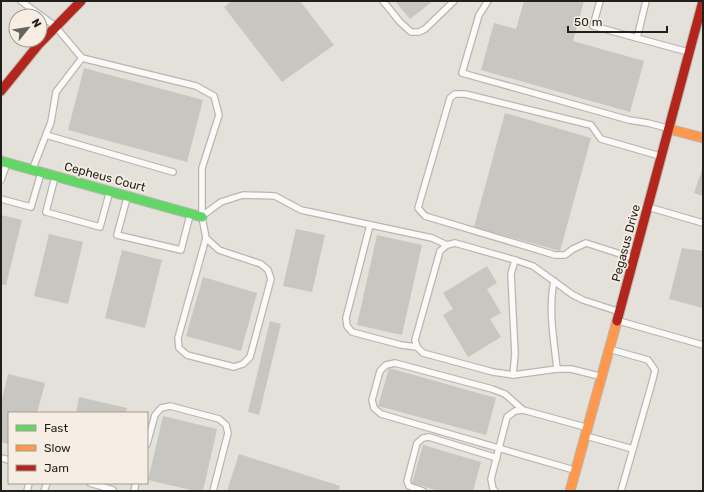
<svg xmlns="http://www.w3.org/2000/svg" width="704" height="492" font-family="Rubik,sans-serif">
	<rect width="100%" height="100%" fill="#e4e0da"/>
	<g fill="#c8c6c1">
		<path d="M 232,1 L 300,1 L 334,45 L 282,82 L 224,7 Z"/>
		<path d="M 395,1 L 433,1 L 410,19 Z"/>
		<path d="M 524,1 L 584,1 L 573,41 L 644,61 L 630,112 L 481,70 L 494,23 L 516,29 Z"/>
		<path d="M 84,68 L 203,100 L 187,162 L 68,130 Z"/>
		<path d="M 505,113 L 591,138 L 560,251 L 474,227 Z"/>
		<path d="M 703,167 L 703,196 L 694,193 Z"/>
		<path d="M 1,215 L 22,220 L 6,285 L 1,284 Z"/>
		<path d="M 296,229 L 325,235 L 312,292 L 283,286 Z"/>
		<path d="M 49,234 L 83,242 L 68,304 L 34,296 Z"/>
		<path d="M 377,235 L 422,245 L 402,335 L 357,325 Z"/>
		<path d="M 682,248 L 703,251 L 703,308 L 669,299 Z"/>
		<path d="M 122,250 L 162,260 L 145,328 L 105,318 Z"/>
		<path d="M 487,266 L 497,283 L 487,289 L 501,313 L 490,319 L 501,337 L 468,357 L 443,315 L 453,309 L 443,293 Z"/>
		<path d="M 203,277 L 257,293 L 241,351 L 186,336 Z"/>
		<path d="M 270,321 L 281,324 L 259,415 L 248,412 Z"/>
		<path d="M 389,368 L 496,398 L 486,435 L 378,406 Z"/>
		<path d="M 8,374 L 45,383 L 37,413 L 9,413 L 9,444 L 1,442 L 1,403 Z"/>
		<path d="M 79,397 L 127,408 L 126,413 L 76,413 Z"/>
		<path d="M 163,416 L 217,429 L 203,491 L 195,491 L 148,480 Z"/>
		<path d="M 423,445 L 481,462 L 473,491 L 439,491 L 412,483 Z"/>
		<path d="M 239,454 L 340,486 L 339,491 L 227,491 Z"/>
	</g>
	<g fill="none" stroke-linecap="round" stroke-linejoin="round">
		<g stroke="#b9b6b1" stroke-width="8">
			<g id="lane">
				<path d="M 21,1 L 55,26 L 82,58 L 56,92 L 51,122 L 33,168"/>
				<path d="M 383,1 L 400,22 L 411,32 L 419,32 L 425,29 L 454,1"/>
				<path d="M 488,1 L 479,15 L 462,73 L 629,120 L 648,123 L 667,128"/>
				<path d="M 600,1 L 593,26 L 637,38"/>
				<path d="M 646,1 L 637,38 L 688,52"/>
				<path d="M 82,58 L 196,86 L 214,96 L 219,115 L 202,168 L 202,217 L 206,238 L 178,338 L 179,348 L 187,355 L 234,367 L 243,364 L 250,357 L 271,279 L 268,270 L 261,264 L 219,250 L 206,238"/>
				<path d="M 46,135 L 173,172"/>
				<path d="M 55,177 L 46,212 L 100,227 L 109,194"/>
				<path d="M 1,180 L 7,163"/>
				<path d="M 127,198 L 117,235 L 181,250 L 190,215"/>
				<path d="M 1,199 L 31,207 L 41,173"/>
				<path d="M 648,207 L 703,223"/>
				<path d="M 202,216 L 221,202 L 243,195 L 275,196 L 301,210 L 432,238 L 447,245"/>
				<path d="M 370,225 L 346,318 L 347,326 L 352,332 L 401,345 L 417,347"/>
				<path d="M 633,258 L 586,243 L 573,249 L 565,255 L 555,255 L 425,216 L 418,208 L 450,98 L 455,94 L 465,94 L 591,125 L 601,139 L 660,156"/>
				<path d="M 554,281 C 548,310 554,340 557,369"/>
				<path d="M 619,321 L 703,345"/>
				<path d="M 513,375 L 493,372 L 423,353 L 417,347 L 415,340 L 440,251 L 447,245 L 455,243 L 515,260"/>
				<path d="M 599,376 L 571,369 L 557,369 L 513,375 L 515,354 L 511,274 L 515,260 L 533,266 L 573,295 L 583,300 L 617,311"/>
				<path d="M 523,410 L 505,394 L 492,389 L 395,363 L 386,365 L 380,371 L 372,400 L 374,408 L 381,414 L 574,470"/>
				<path d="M 586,436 L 633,449 L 653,379 L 655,370 L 648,360 L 609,349"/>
				<path d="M 147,444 L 155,415 L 161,408 L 170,406 L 219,419 L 226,425 L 228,433 L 213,491"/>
				<path d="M 1,458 L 9,460"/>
				<path d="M 90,483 L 113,490 L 112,491"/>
				<path d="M 27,491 L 29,483"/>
				<path d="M 44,491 L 47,483"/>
				<path d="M 134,491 L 136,483"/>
				<path d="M 423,491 L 409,486 L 407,481 L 417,443 L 423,438 L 429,437 L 497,458"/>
				<path d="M 495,491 L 493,489 L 491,479 L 507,417 L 515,411 L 523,410 L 585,427"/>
				<path d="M 621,491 L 633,449"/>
			</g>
		</g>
		<g stroke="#b9b6b1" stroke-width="11">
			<path id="fast" d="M 1,161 L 202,217"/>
		</g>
		<g stroke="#b9b6b1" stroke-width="11">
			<g id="slow">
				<path d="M 669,129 L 703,138"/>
				<path d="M 570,491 L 617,321"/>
			</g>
		</g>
		<g stroke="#b9b6b1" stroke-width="11">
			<g id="jam">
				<path d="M 1,91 L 39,44 L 81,1"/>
				<path d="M 617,321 L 703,1"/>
			</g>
		</g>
		<use href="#lane" stroke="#fbfaf9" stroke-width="5.5"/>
		<use href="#fast" stroke="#63d668" stroke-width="9"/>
		<use href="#slow" stroke="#ff974d" stroke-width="9"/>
		<use href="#jam" stroke="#b3261e" stroke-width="9"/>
	</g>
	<g text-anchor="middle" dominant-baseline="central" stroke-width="3.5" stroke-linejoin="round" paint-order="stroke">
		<g font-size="12" fill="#211f1b" stroke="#f6eee3">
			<text transform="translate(105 177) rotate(15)">Cepheus Court</text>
			<text transform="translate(626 243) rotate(-75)">Pegasus Drive</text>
		</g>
	</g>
	<rect width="704" height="492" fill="none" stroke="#211f1b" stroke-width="4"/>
	<rect x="8" y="412" width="140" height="72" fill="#f6eee3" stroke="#a19b93"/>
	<rect x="16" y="425" width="20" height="6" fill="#63d668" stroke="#a19b93"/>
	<text x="44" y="432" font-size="12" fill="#211f1b">Fast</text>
	<rect x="16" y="445" width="20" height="6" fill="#ff974d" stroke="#a19b93"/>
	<text x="44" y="452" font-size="12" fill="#211f1b">Slow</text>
	<rect x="16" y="465" width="20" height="6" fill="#b3261e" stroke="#a19b93"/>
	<text x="44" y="472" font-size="12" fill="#211f1b">Jam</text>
	<g transform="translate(28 28) rotate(60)"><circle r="19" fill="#f6eee3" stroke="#a19b93"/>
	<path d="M0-3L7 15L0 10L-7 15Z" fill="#65635e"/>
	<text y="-6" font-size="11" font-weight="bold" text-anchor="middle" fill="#211f1b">N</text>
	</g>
	<path d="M568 26v6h99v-6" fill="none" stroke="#211f1b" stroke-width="2"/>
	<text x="574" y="26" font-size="12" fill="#211f1b" stroke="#f6eee3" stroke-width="3" paint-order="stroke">50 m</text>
</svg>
